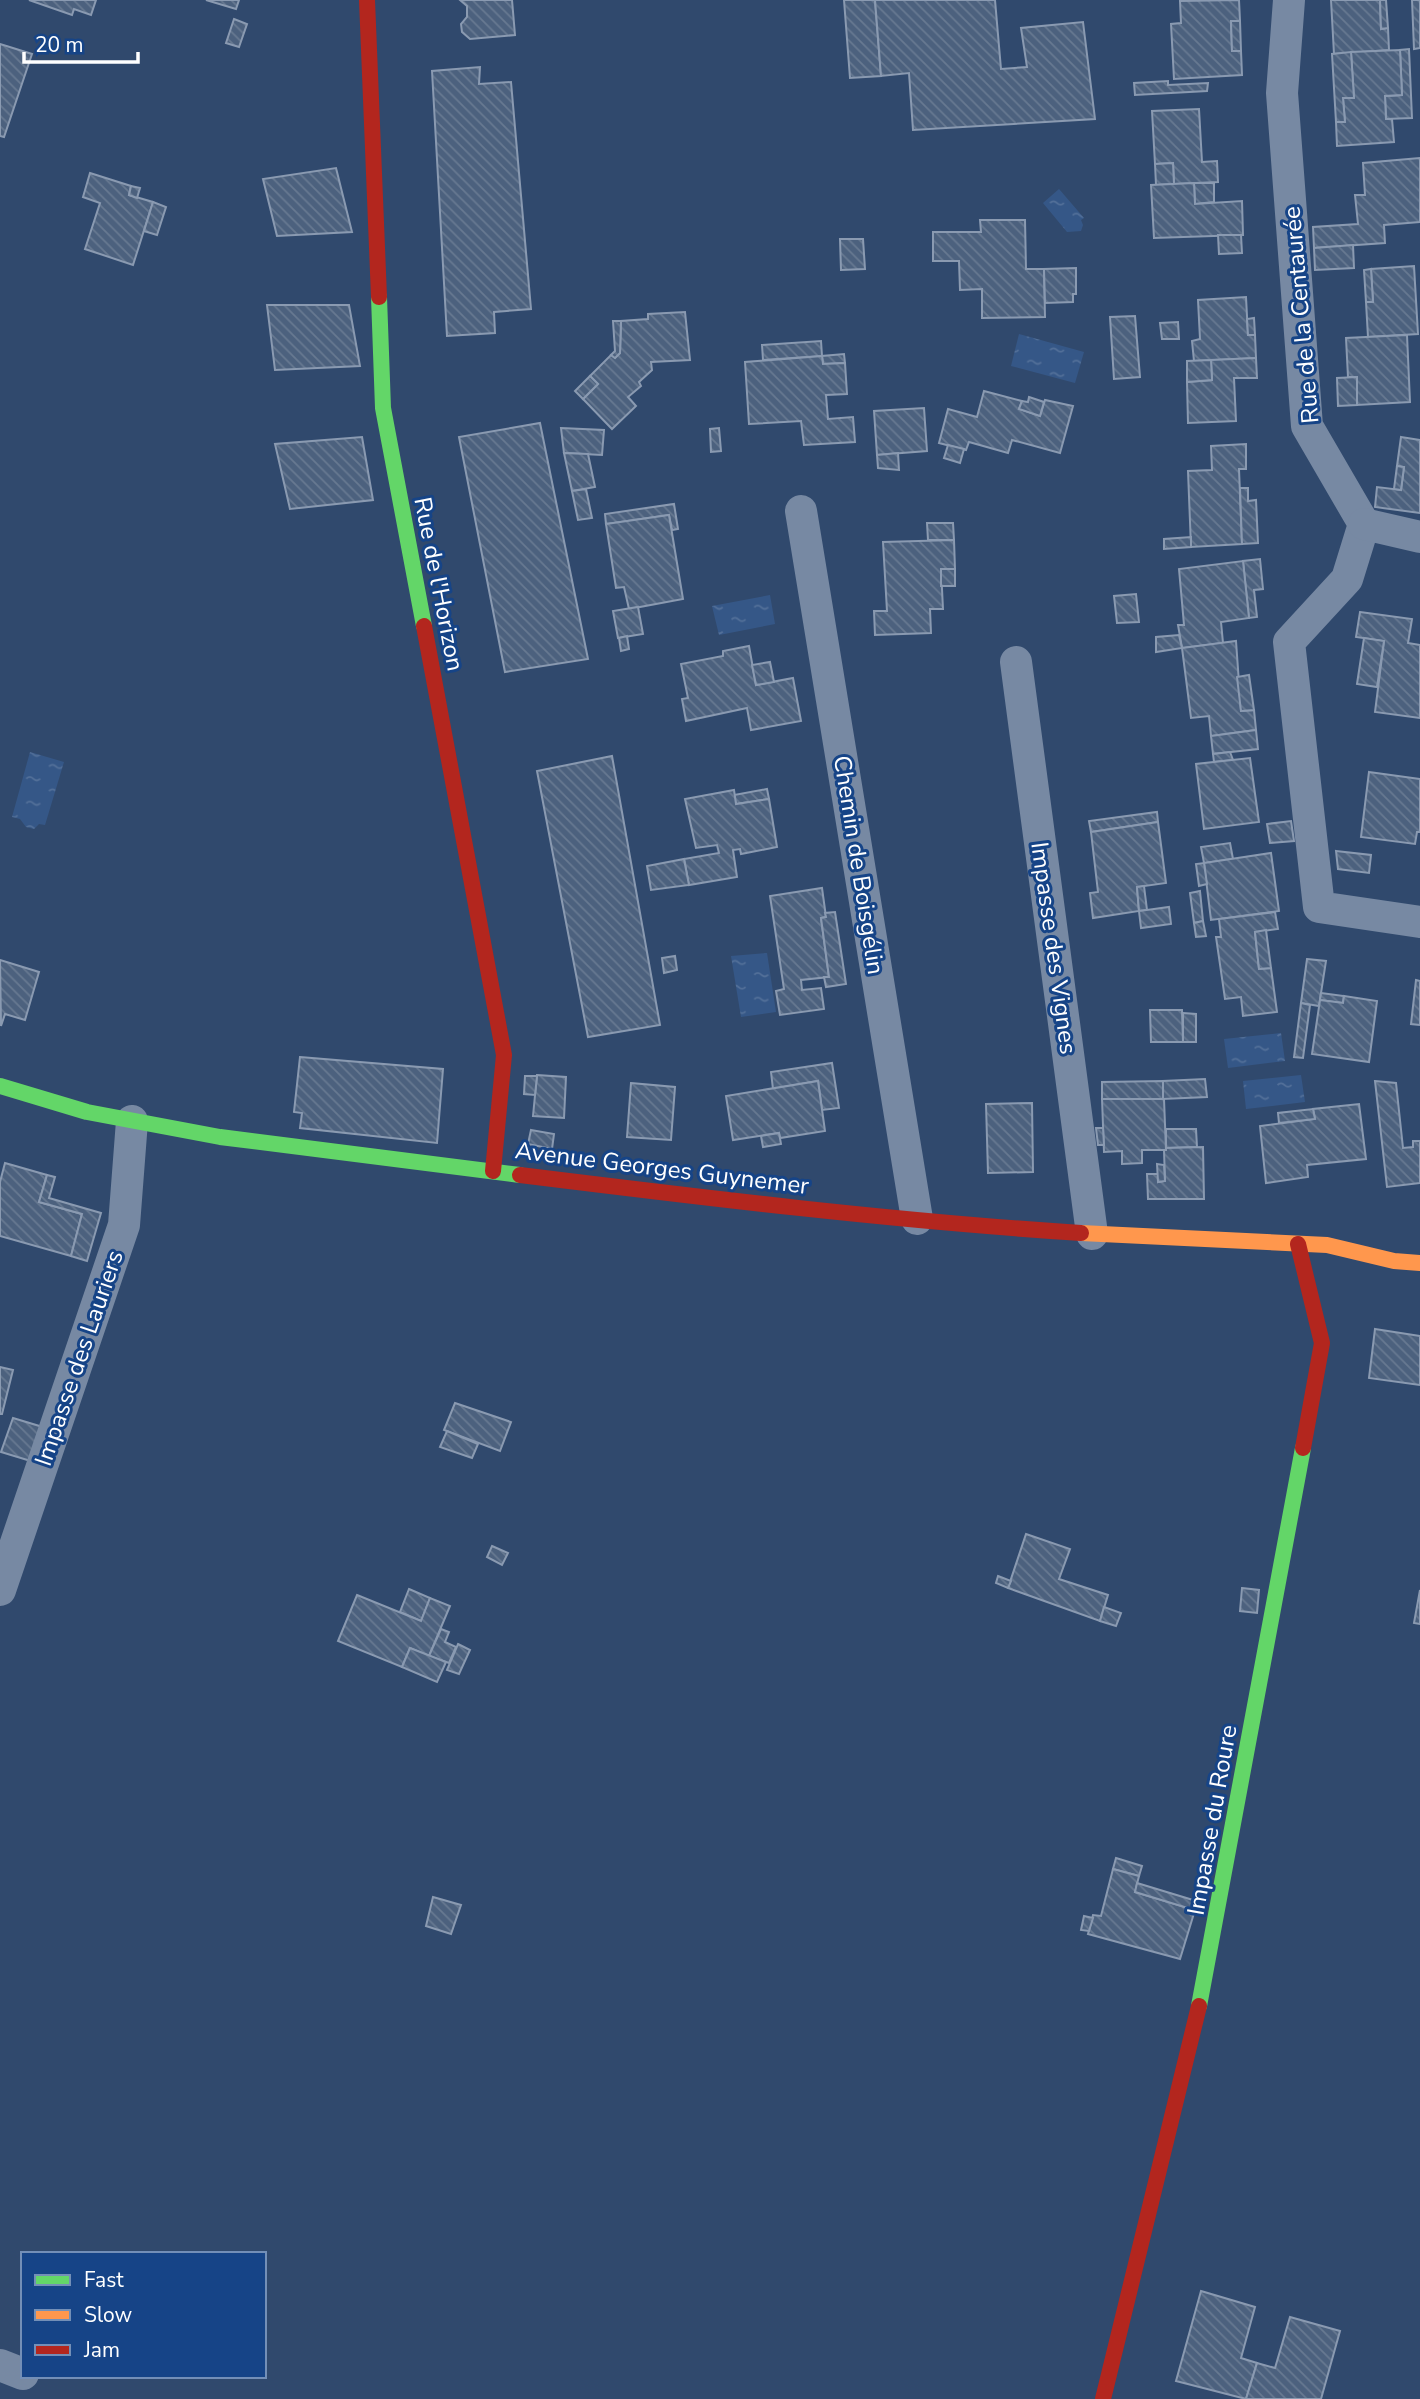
<svg xmlns="http://www.w3.org/2000/svg" width="1420" height="2399" font-family="'Nunito Sans',sans-serif">
	<defs>
		<pattern id="water-ripples" width="26" height="14" patternUnits="userSpaceOnUse" patternTransform="scale(1.75)"><rect width="26" height="14" fill="#355787"/><path d="M2 4q2-2 4 0t4 0M15 11q2-2 4 0t4 0" fill="none" stroke="#537099"/></pattern>
		<pattern id="building-back-hatch" width="6" height="6" patternUnits="userSpaceOnUse" patternTransform="scale(1.75)"><rect width="6" height="6" fill="#4c617e"/><path d="M-1 5l2 2M0 0l6 6M5-1l2 2" fill="none" stroke="#677991"/></pattern>
	</defs>
	<rect width="100%" height="100%" fill="#30496d"/>
	<g fill="url(#water-ripples)">
		<path d="M 1059,189 L 1084,218 L 1081,220 L 1083,225 L 1081,231 L 1067,232 L 1043,203 Z"/>
		<path d="M 1019,334 L 1084,352 L 1075,383 L 1011,366 Z"/>
		<path d="M 770,595 L 775,624 L 719,635 L 712,606 Z"/>
		<path d="M 30,752 L 64,762 L 45,825 L 39,824 L 34,829 L 26,827 L 20,819 L 12,817 Z"/>
		<path d="M 767,953 L 776,1012 L 741,1017 L 731,956 Z"/>
		<path d="M 1281,1033 L 1285,1061 L 1228,1068 L 1224,1039 Z"/>
		<path d="M 1301,1075 L 1305,1102 L 1246,1109 L 1243,1081 Z"/>
	</g>
	<g fill="url(#building-back-hatch)" stroke="#8a9ab1" stroke-width="2">
		<path d="M 29,0 L 96,0 L 91,15 L 74,9 L 72,15 Z"/>
		<path d="M 206,0 L 239,0 L 236,9 Z"/>
		<path d="M 460,0 L 512,0 L 515,35 L 470,39 L 462,32 L 461,24 L 467,17 L 467,6 Z"/>
		<path d="M 844,0 L 875,0 L 881,76 L 850,78 Z"/>
		<path d="M 875,0 L 995,0 L 1001,69 L 1027,67 L 1021,28 L 1083,22 L 1095,119 L 913,130 L 909,73 L 881,76 Z"/>
		<path d="M 1239,0 L 1240,21 L 1231,21 L 1232,51 L 1241,51 L 1242,75 L 1174,79 L 1171,24 L 1181,23 L 1180,1 Z"/>
		<path d="M 1331,0 L 1380,0 L 1381,29 L 1388,28 L 1389,50 L 1334,54 Z"/>
		<path d="M 1380,0 L 1386,0 L 1388,28 L 1381,29 Z"/>
		<path d="M 1412,0 L 1420,0 L 1420,48 L 1414,49 Z"/>
		<path d="M 234,19 L 247,24 L 239,47 L 226,43 Z"/>
		<path d="M 1231,21 L 1240,21 L 1241,51 L 1232,51 Z"/>
		<path d="M 0,44 L 32,54 L 4,137 L 0,136 Z"/>
		<path d="M 1409,49 L 1412,118 L 1386,119 L 1385,96 L 1402,95 L 1400,50 Z"/>
		<path d="M 1400,50 L 1402,95 L 1385,96 L 1386,119 L 1392,119 L 1394,142 L 1337,146 L 1336,122 L 1345,122 L 1343,98 L 1354,98 L 1351,52 Z"/>
		<path d="M 1351,52 L 1354,98 L 1343,98 L 1345,122 L 1336,122 L 1332,54 Z"/>
		<path d="M 480,67 L 479,84 L 511,82 L 531,309 L 494,312 L 495,333 L 447,336 L 432,71 Z"/>
		<path d="M 1168,81 L 1168,85 L 1208,83 L 1207,91 L 1135,95 L 1134,83 Z"/>
		<path d="M 1199,109 L 1202,162 L 1217,161 L 1218,182 L 1174,184 L 1173,163 L 1155,164 L 1152,111 Z"/>
		<path d="M 1420,158 L 1420,222 L 1384,225 L 1385,243 L 1314,248 L 1313,227 L 1358,224 L 1355,195 L 1365,195 L 1363,163 Z"/>
		<path d="M 1173,163 L 1174,184 L 1156,185 L 1155,164 Z"/>
		<path d="M 336,168 L 352,232 L 277,236 L 263,179 Z"/>
		<path d="M 90,173 L 131,186 L 129,195 L 153,202 L 133,265 L 85,249 L 100,203 L 83,197 Z"/>
		<path d="M 1194,183 L 1214,183 L 1214,202 L 1195,204 Z"/>
		<path d="M 1194,183 L 1195,204 L 1242,201 L 1243,235 L 1154,238 L 1151,185 Z"/>
		<path d="M 131,186 L 140,188 L 137,198 L 129,195 Z"/>
		<path d="M 153,202 L 166,207 L 157,235 L 144,231 Z"/>
		<path d="M 980,220 L 1025,220 L 1026,269 L 1044,269 L 1045,317 L 982,318 L 982,289 L 960,290 L 959,261 L 933,261 L 933,232 L 981,232 Z"/>
		<path d="M 1218,235 L 1241,235 L 1242,253 L 1219,254 Z"/>
		<path d="M 840,239 L 863,239 L 865,269 L 841,270 Z"/>
		<path d="M 1353,245 L 1354,268 L 1315,270 L 1314,248 Z"/>
		<path d="M 1414,266 L 1418,334 L 1368,337 L 1366,302 L 1373,302 L 1371,269 Z"/>
		<path d="M 1076,268 L 1076,294 L 1073,294 L 1073,302 L 1045,303 L 1044,269 Z"/>
		<path d="M 1371,269 L 1373,302 L 1366,302 L 1364,270 Z"/>
		<path d="M 1246,297 L 1248,335 L 1255,335 L 1256,358 L 1194,361 L 1192,341 L 1200,339 L 1198,300 Z"/>
		<path d="M 267,305 L 349,305 L 360,366 L 275,370 Z"/>
		<path d="M 685,312 L 690,360 L 651,362 L 652,370 L 639,382 L 641,386 L 628,397 L 636,406 L 612,429 L 583,399 L 598,384 L 590,376 L 611,355 L 615,358 L 620,353 L 621,321 L 648,319 L 648,314 Z"/>
		<path d="M 1135,316 L 1140,377 L 1114,379 L 1110,317 Z"/>
		<path d="M 1254,318 L 1255,335 L 1248,335 L 1247,319 Z"/>
		<path d="M 613,321 L 621,321 L 620,353 L 615,358 L 611,355 L 615,351 Z"/>
		<path d="M 1178,322 L 1179,339 L 1162,339 L 1160,323 Z"/>
		<path d="M 1407,335 L 1410,402 L 1357,405 L 1357,377 L 1348,377 L 1346,338 Z"/>
		<path d="M 821,341 L 822,356 L 763,360 L 762,345 Z"/>
		<path d="M 844,354 L 845,363 L 823,364 L 822,356 Z"/>
		<path d="M 822,356 L 823,364 L 845,363 L 847,394 L 826,395 L 828,419 L 853,417 L 855,442 L 804,445 L 801,421 L 749,424 L 745,362 Z"/>
		<path d="M 1256,358 L 1257,378 L 1234,378 L 1236,421 L 1188,423 L 1187,382 L 1212,380 L 1211,360 Z"/>
		<path d="M 1211,360 L 1212,380 L 1187,382 L 1187,361 Z"/>
		<path d="M 590,376 L 598,384 L 583,399 L 575,391 Z"/>
		<path d="M 1357,377 L 1357,405 L 1338,406 L 1337,378 Z"/>
		<path d="M 984,391 L 1022,401 L 1019,409 L 1040,416 L 1045,400 L 1073,406 L 1060,453 L 1012,440 L 1008,453 L 969,442 L 966,450 L 939,443 L 948,409 L 977,417 Z"/>
		<path d="M 1029,397 L 1044,402 L 1040,416 L 1019,409 L 1022,401 L 1028,402 Z"/>
		<path d="M 924,408 L 927,451 L 877,455 L 874,411 Z"/>
		<path d="M 540,423 L 588,659 L 505,672 L 459,437 Z"/>
		<path d="M 561,428 L 604,430 L 602,455 L 564,453 Z"/>
		<path d="M 719,428 L 721,451 L 711,452 L 710,429 Z"/>
		<path d="M 362,437 L 373,500 L 290,509 L 275,444 Z"/>
		<path d="M 1401,437 L 1420,440 L 1420,513 L 1375,507 L 1377,487 L 1401,490 L 1404,467 L 1397,466 Z"/>
		<path d="M 1246,444 L 1246,469 L 1239,469 L 1242,544 L 1191,547 L 1188,471 L 1212,470 L 1211,446 Z"/>
		<path d="M 948,445 L 964,449 L 960,463 L 944,458 Z"/>
		<path d="M 564,453 L 588,454 L 595,487 L 572,491 Z"/>
		<path d="M 898,453 L 899,470 L 878,468 L 877,455 Z"/>
		<path d="M 1397,466 L 1404,467 L 1401,490 L 1394,489 Z"/>
		<path d="M 1240,488 L 1248,488 L 1248,501 L 1256,500 L 1258,543 L 1242,544 Z"/>
		<path d="M 586,489 L 592,518 L 578,520 L 572,491 Z"/>
		<path d="M 674,504 L 678,529 L 672,530 L 669,515 L 606,524 L 605,514 Z"/>
		<path d="M 669,515 L 683,599 L 629,609 L 624,587 L 616,588 L 606,524 Z"/>
		<path d="M 927,523 L 953,523 L 954,540 L 928,540 Z"/>
		<path d="M 1191,537 L 1191,547 L 1164,549 L 1164,539 Z"/>
		<path d="M 954,540 L 955,569 L 941,569 L 943,609 L 930,609 L 931,633 L 875,635 L 874,611 L 887,611 L 883,542 Z"/>
		<path d="M 1260,559 L 1263,589 L 1254,590 L 1257,617 L 1249,618 L 1243,561 Z"/>
		<path d="M 1243,561 L 1249,618 L 1221,622 L 1223,643 L 1182,648 L 1178,625 L 1184,625 L 1179,569 Z"/>
		<rect x="941" y="569" width="14" height="17"/>
		<path d="M 1136,594 L 1139,622 L 1117,623 L 1114,596 Z"/>
		<path d="M 638,607 L 643,634 L 618,638 L 613,611 Z"/>
		<path d="M 1360,612 L 1412,619 L 1408,643 L 1420,645 L 1420,718 L 1375,712 L 1384,641 L 1356,637 Z"/>
		<path d="M 1179,635 L 1182,648 L 1156,652 L 1156,637 Z"/>
		<path d="M 627,636 L 629,649 L 621,651 L 619,638 Z"/>
		<path d="M 1364,638 L 1384,641 L 1377,687 L 1357,684 Z"/>
		<path d="M 1236,641 L 1241,711 L 1254,710 L 1256,730 L 1211,736 L 1209,716 L 1191,718 L 1182,648 Z"/>
		<path d="M 749,646 L 756,685 L 793,678 L 801,721 L 751,730 L 747,708 L 686,721 L 682,699 L 688,698 L 681,664 L 723,656 L 723,651 Z"/>
		<path d="M 770,662 L 774,682 L 756,685 L 752,665 Z"/>
		<path d="M 1249,675 L 1254,710 L 1241,711 L 1237,677 Z"/>
		<path d="M 1256,730 L 1258,749 L 1213,754 L 1211,736 Z"/>
		<path d="M 1230,752 L 1233,760 L 1214,762 L 1213,754 Z"/>
		<path d="M 612,756 L 660,1025 L 588,1037 L 537,771 Z"/>
		<path d="M 1250,758 L 1259,822 L 1204,829 L 1196,764 Z"/>
		<path d="M 1369,772 L 1420,779 L 1420,832 L 1417,832 L 1415,844 L 1361,837 Z"/>
		<path d="M 767,789 L 769,799 L 736,804 L 734,795 Z"/>
		<path d="M 734,790 L 736,804 L 769,799 L 777,847 L 741,854 L 740,849 L 733,850 L 737,877 L 689,885 L 684,859 L 719,853 L 717,845 L 696,848 L 685,799 Z"/>
		<path d="M 1157,812 L 1158,822 L 1091,832 L 1089,821 Z"/>
		<path d="M 1291,821 L 1294,841 L 1270,843 L 1267,824 Z"/>
		<path d="M 1158,822 L 1166,883 L 1137,887 L 1139,911 L 1093,918 L 1090,893 L 1098,892 L 1091,832 Z"/>
		<path d="M 1230,843 L 1233,859 L 1204,863 L 1201,847 Z"/>
		<path d="M 1336,851 L 1371,855 L 1369,873 L 1338,869 Z"/>
		<path d="M 1271,853 L 1279,911 L 1211,920 L 1204,863 Z"/>
		<path d="M 684,859 L 689,885 L 651,890 L 647,866 Z"/>
		<path d="M 1204,863 L 1207,884 L 1199,886 L 1196,864 Z"/>
		<path d="M 1144,886 L 1147,910 L 1139,911 L 1137,887 Z"/>
		<path d="M 822,888 L 826,917 L 821,918 L 829,977 L 801,980 L 802,990 L 821,988 L 824,1009 L 780,1015 L 776,991 L 784,989 L 770,896 Z"/>
		<path d="M 1200,891 L 1203,921 L 1194,923 L 1190,893 Z"/>
		<path d="M 1169,907 L 1171,924 L 1141,928 L 1139,911 Z"/>
		<path d="M 835,912 L 846,984 L 826,987 L 824,977 L 829,977 L 821,918 L 826,917 L 825,913 Z"/>
		<path d="M 1275,912 L 1278,929 L 1255,932 L 1259,969 L 1271,968 L 1277,1012 L 1243,1016 L 1241,997 L 1225,999 L 1216,937 L 1221,937 L 1219,919 Z"/>
		<path d="M 1203,921 L 1206,936 L 1196,937 L 1194,923 Z"/>
		<path d="M 1266,930 L 1271,968 L 1259,969 L 1255,932 Z"/>
		<path d="M 675,956 L 677,970 L 664,973 L 662,958 Z"/>
		<path d="M 1307,959 L 1326,961 L 1319,1006 L 1301,1003 Z"/>
		<path d="M 0,960 L 39,972 L 25,1020 L 5,1014 L 1,1026 Z"/>
		<path d="M 1416,980 L 1420,981 L 1420,1025 L 1411,1024 Z"/>
		<path d="M 1321,993 L 1344,996 L 1343,1003 L 1320,1000 Z"/>
		<path d="M 1344,996 L 1377,1001 L 1369,1062 L 1312,1054 L 1320,1000 L 1343,1003 Z"/>
		<path d="M 1301,1003 L 1310,1005 L 1303,1058 L 1294,1057 Z"/>
		<path d="M 1150,1010 L 1182,1010 L 1183,1042 L 1151,1042 Z"/>
		<path d="M 1183,1013 L 1196,1014 L 1196,1042 L 1183,1042 Z"/>
		<path d="M 300,1057 L 443,1069 L 437,1143 L 300,1128 L 302,1113 L 294,1112 Z"/>
		<path d="M 832,1063 L 839,1108 L 822,1110 L 818,1081 L 773,1089 L 771,1072 Z"/>
		<path d="M 537,1075 L 566,1077 L 564,1118 L 533,1116 Z"/>
		<path d="M 525,1076 L 537,1076 L 535,1095 L 524,1094 Z"/>
		<path d="M 1205,1079 L 1207,1097 L 1163,1099 L 1163,1081 Z"/>
		<path d="M 818,1081 L 825,1131 L 780,1138 L 779,1133 L 733,1140 L 726,1096 Z"/>
		<path d="M 1163,1081 L 1163,1099 L 1102,1099 L 1102,1082 Z"/>
		<path d="M 1375,1081 L 1396,1083 L 1403,1148 L 1413,1147 L 1413,1141 L 1420,1141 L 1420,1183 L 1387,1187 Z"/>
		<path d="M 631,1083 L 675,1087 L 671,1140 L 627,1137 Z"/>
		<path d="M 1102,1099 L 1164,1099 L 1166,1150 L 1142,1150 L 1142,1163 L 1122,1164 L 1122,1151 L 1104,1152 Z"/>
		<path d="M 1032,1103 L 1033,1172 L 988,1173 L 986,1104 Z"/>
		<path d="M 1359,1104 L 1366,1159 L 1307,1165 L 1308,1177 L 1266,1183 L 1260,1126 L 1315,1119 L 1313,1109 Z"/>
		<path d="M 1313,1109 L 1315,1119 L 1279,1123 L 1278,1113 Z"/>
		<path d="M 1096,1128 L 1103,1128 L 1104,1145 L 1098,1145 Z"/>
		<path d="M 1166,1129 L 1196,1129 L 1197,1147 L 1166,1148 Z"/>
		<path d="M 531,1130 L 554,1134 L 552,1149 L 528,1144 Z"/>
		<path d="M 779,1133 L 781,1144 L 763,1147 L 761,1136 Z"/>
		<path d="M 1203,1147 L 1204,1199 L 1148,1199 L 1147,1174 L 1158,1174 L 1158,1182 L 1165,1181 L 1164,1150 L 1166,1150 L 1166,1148 Z"/>
		<path d="M 5,1163 L 47,1175 L 39,1202 L 82,1214 L 71,1256 L 0,1236 L 0,1182 Z"/>
		<path d="M 1157,1164 L 1164,1165 L 1165,1181 L 1158,1182 Z"/>
		<path d="M 47,1175 L 55,1177 L 49,1198 L 101,1213 L 87,1261 L 71,1256 L 82,1214 L 39,1202 Z"/>
		<path d="M 1375,1329 L 1420,1336 L 1420,1385 L 1369,1378 Z"/>
		<path d="M 0,1367 L 13,1370 L 2,1414 L 0,1414 Z"/>
		<path d="M 455,1403 L 511,1422 L 500,1451 L 444,1430 Z"/>
		<path d="M 13,1418 L 46,1428 L 34,1462 L 1,1452 Z"/>
		<path d="M 447,1431 L 478,1444 L 472,1458 L 440,1447 Z"/>
		<path d="M 1026,1534 L 1070,1549 L 1059,1579 L 1108,1595 L 1100,1621 L 1008,1588 Z"/>
		<path d="M 492,1546 L 508,1553 L 502,1565 L 487,1557 Z"/>
		<path d="M 998,1576 L 1011,1581 L 1008,1588 L 996,1583 Z"/>
		<path d="M 1242,1588 L 1259,1590 L 1257,1613 L 1240,1611 Z"/>
		<path d="M 409,1589 L 430,1598 L 421,1621 L 400,1612 Z"/>
		<path d="M 1420,1590 L 1420,1624 L 1414,1623 Z"/>
		<path d="M 357,1595 L 421,1621 L 430,1598 L 450,1606 L 429,1656 L 410,1648 L 402,1667 L 338,1641 Z"/>
		<path d="M 1104,1607 L 1121,1613 L 1116,1626 L 1100,1621 Z"/>
		<path d="M 441,1629 L 449,1632 L 445,1642 L 456,1647 L 449,1663 L 429,1656 Z"/>
		<path d="M 458,1644 L 470,1650 L 459,1674 L 447,1670 Z"/>
		<path d="M 410,1648 L 446,1662 L 437,1682 L 402,1667 Z"/>
		<path d="M 1116,1858 L 1142,1866 L 1139,1876 L 1113,1869 Z"/>
		<path d="M 1113,1869 L 1139,1876 L 1135,1892 L 1195,1910 L 1180,1959 L 1088,1934 L 1093,1915 L 1101,1916 Z"/>
		<path d="M 1137,1883 L 1193,1900 L 1191,1909 L 1135,1892 Z"/>
		<path d="M 433,1897 L 461,1905 L 451,1934 L 426,1926 Z"/>
		<path d="M 1084,1916 L 1093,1918 L 1089,1931 L 1081,1930 Z"/>
		<path d="M 1201,2291 L 1255,2307 L 1241,2358 L 1257,2363 L 1246,2399 L 1176,2381 Z"/>
		<path d="M 1290,2317 L 1340,2331 L 1321,2399 L 1246,2399 L 1257,2363 L 1275,2368 Z"/>
	</g>
	<g fill="none" stroke-linecap="round" stroke-linejoin="round">
		<g stroke="#7789a3" stroke-width="32">
			<path d="M 1289,0 L 1282,93 L 1307,426 L 1364,524 L 1347,579 L 1289,642 L 1319,907 L 1420,922"/>
			<path d="M 801,511 L 917,1219"/>
			<path d="M 1364,524 L 1420,537"/>
			<path d="M 1016,662 L 1092,1234"/>
			<path d="M 0,1590 L 124,1225 L 132,1121"/>
			<path d="M 0,2365 L 23,2374"/>
		</g>
		<g stroke="#63d668" stroke-width="16">
			<path d="M 379,297 L 383,408 L 424,626"/>
			<path d="M 0,1086 L 87,1112 L 220,1137 L 520,1175"/>
			<path d="M 1199,2006 L 1303,1448"/>
		</g>
		<path stroke="#ff974d" stroke-width="16" d="M 1081,1233 L 1327,1245 L 1394,1261 L 1420,1263"/>
		<g stroke="#b3261e" stroke-width="16">
			<path d="M 367,0 L 379,297"/>
			<path d="M 424,626 L 504,1055 L 493,1171"/>
			<path d="M 520,1175 C 706,1198 894,1221 1081,1233"/>
			<path d="M 1298,1244 L 1322,1343 L 1303,1448"/>
			<path d="M 1103,2399 L 1199,2006"/>
		</g>
	</g>
	<g text-anchor="middle" dominant-baseline="central" stroke-width="6" stroke-linejoin="round" paint-order="stroke">
		<g font-size="24" fill="#fff" stroke="#164487">
			<text transform="translate(1301 315) rotate(-95)">Rue de la Centaurée</text>
			<text transform="translate(439 584) rotate(79)">Rue de l'Horizon</text>
			<text transform="translate(859 865) rotate(81)">Chemin de Boisgélin</text>
			<text transform="translate(1054 948) rotate(82)">Impasse des Vignes</text>
			<text transform="translate(662 1168) rotate(7)">Avenue Georges Guynemer</text>
			<text transform="translate(79 1358) rotate(-71)">Impasse des Lauriers</text>
			<text transform="translate(1212 1820) rotate(-80)">Impasse du Roure</text>
		</g>
	</g>
	<rect x="21" y="2252" width="245" height="126" fill="#164487" stroke="#738fb7" stroke-width="2"/>
	<rect x="35" y="2275" width="35" height="10" fill="#63d668" stroke="#738fb7" stroke-width="2"/>
	<text x="84" y="2287" font-size="21" fill="#ffffff">Fast</text>
	<rect x="35" y="2310" width="35" height="10" fill="#ff974d" stroke="#738fb7" stroke-width="2"/>
	<text x="84" y="2322" font-size="21" fill="#ffffff">Slow</text>
	<rect x="35" y="2345" width="35" height="10" fill="#b3261e" stroke="#738fb7" stroke-width="2"/>
	<text x="84" y="2357" font-size="21" fill="#ffffff">Jam</text>
	<path d="M24 52v10h114v-10" fill="none" stroke="#ffffff" stroke-width="3.5"/>
	<text x="35" y="52" font-size="21" fill="#ffffff" stroke="#164487" stroke-width="5" paint-order="stroke">20 m</text>
</svg>
